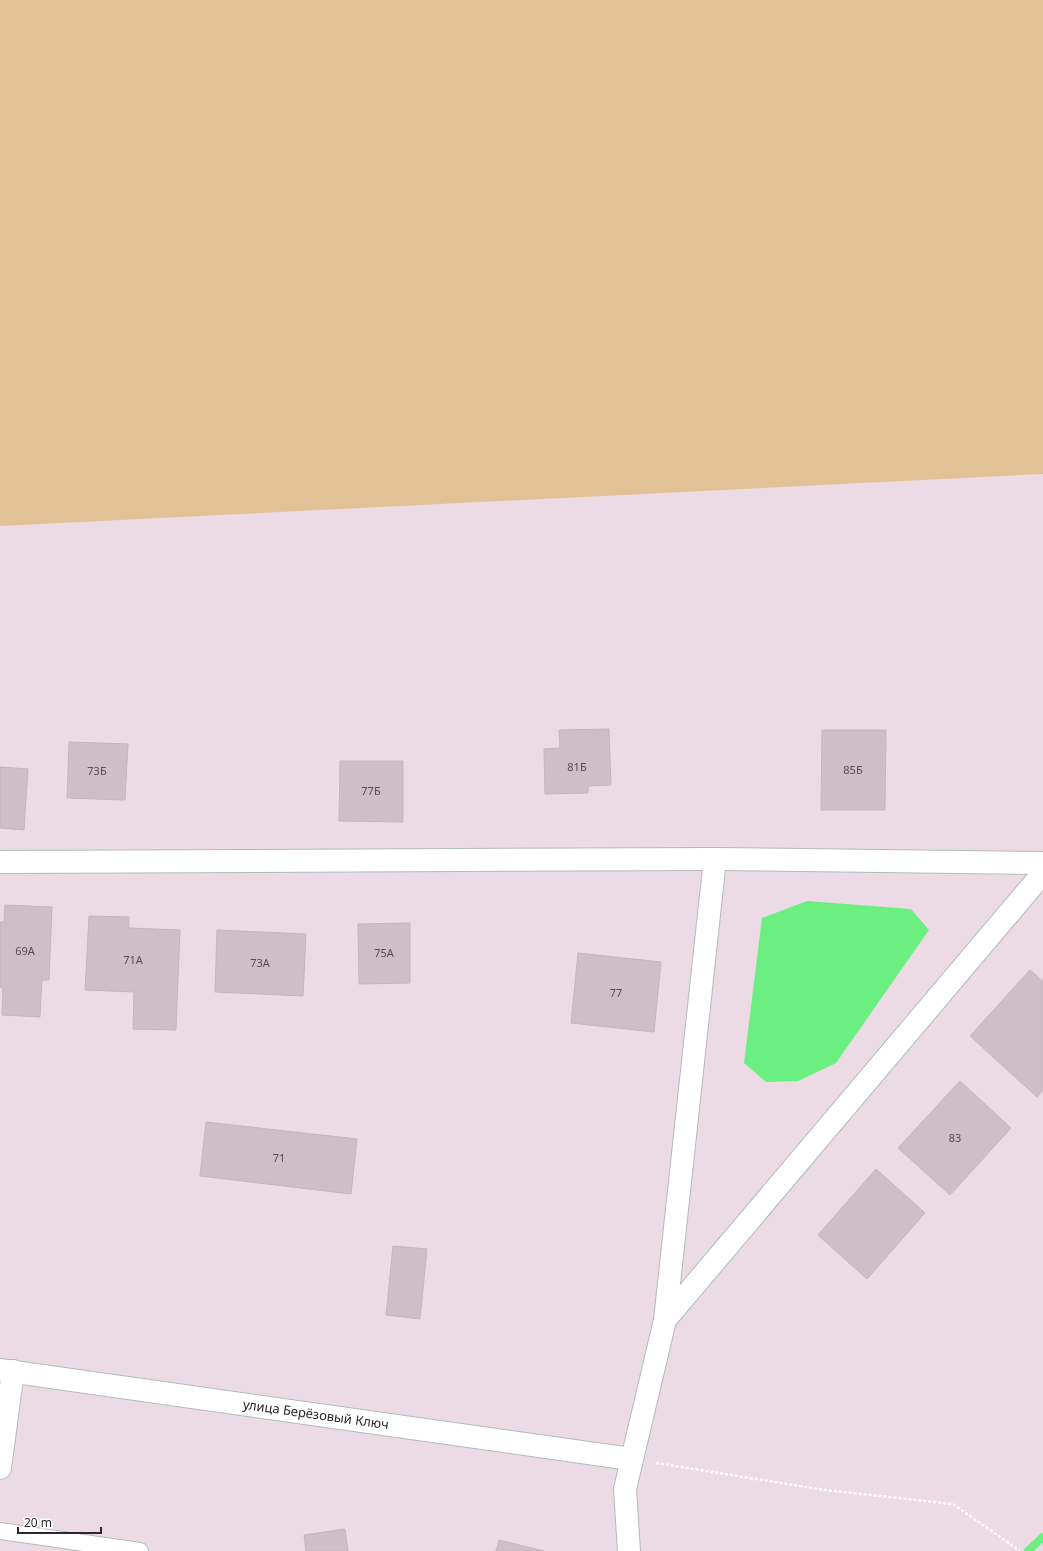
<svg xmlns="http://www.w3.org/2000/svg" width="1043" height="1551" viewBox="0 0 1043 1551" font-family="'Noto Sans',sans-serif">
<style>
.green{fill:#e3c196}
.water{fill:#6cef81}
.lines{fill:none;stroke-linecap:round;stroke-linejoin:round}
.stream{stroke:#6cef81;stroke-width:8}
.building{fill:#cebfc6;stroke:#c7b4bd}
.service-casing{stroke:#afbdb9;stroke-width:18}
.minor-casing{stroke:#afbdb9;stroke-width:24}
.path{stroke:#fff;stroke-width:2.5;stroke-dasharray:3 2;stroke-linecap:butt}
.service{stroke:#fff;stroke-width:16}
.minor{stroke:#fff;stroke-width:22}
.labels{text-anchor:middle;stroke-width:3;stroke-linejoin:round;paint-order:stroke}
.number-label{font-size:11px;fill:#524e50}
.street-label{font-size:13px;fill:#292929;stroke:#fff}
</style>
<rect width="100%" height="100%" fill="#ecdae4"/>
<polygon class="green" points="0,0 1043,0 1043,474 0,526"/>
<polygon class="water" points="807,901 911,909 929,930 836,1063 798,1081 766,1082 744,1063 762,918"/>
<g class="lines">
<polyline class="stream" points="1028,1551 1043,1537"/>
</g>
<g class="building">
<polygon points="609,729 611,785 588,786 588,793 545,794 544,749 560,748 559,730"/>
<polygon points="822,730 886,730 885,810 821,810"/>
<polygon points="69,742 128,744 125,800 67,798"/>
<polygon points="340,761 403,761 403,822 339,821"/>
<polygon points="0,767 28,769 24,830 0,828"/>
<polygon points="5,905 52,907 49,980 42,980 40,1017 2,1015 3,988 0,987 0,922 4,922"/>
<polygon points="89,916 129,917 129,928 180,930 176,1030 133,1029 134,992 85,990"/>
<polygon points="410,923 410,983 359,984 358,924"/>
<polygon points="217,930 306,934 303,996 215,992"/>
<polygon points="578,953 661,962 654,1032 571,1023"/>
<polygon points="1030,970 1043,981 1043,1090 1037,1097 970,1036"/>
<polygon points="960,1081 1011,1128 950,1195 898,1148"/>
<polygon points="206,1122 357,1139 351,1194 200,1176"/>
<polygon points="876,1169 925,1213 867,1279 818,1235"/>
<polygon points="393,1246 427,1249 420,1319 386,1315"/>
<polygon points="345,1529 348,1551 306,1551 304,1535"/>
<polygon points="499,1540 544,1551 496,1551"/>
</g>
<g class="lines">
<defs>
<polyline id="service" points="0,1531 140,1551"/>
<g id="minor">
<polyline points="0,862 715,859 1043,863"/>
<polyline points="665,1320 1043,873"/>
<polyline points="0,1370 631,1459"/>
<polyline points="0,1468 13,1371"/>
<polyline points="629,1551 625,1489 665,1320 715,859"/>
</g>
</defs>
<use href="#service" class="service-casing"/>
<use href="#minor" class="minor-casing"/>
<polyline class="path" points="656,1463 825,1490 953,1504 1020,1551"/>
<use href="#service" class="service"/>
<use href="#minor" class="minor"/>
</g>
<g class="labels">
<g class="number-label">
<text x="577" y="771">81Б</text>
<text x="853" y="774">85Б</text>
<text x="97" y="775">73Б</text>
<text x="371" y="795">77Б</text>
<text x="25" y="955">69А</text>
<text x="384" y="957">75А</text>
<text x="133" y="964">71А</text>
<text x="260" y="967">73А</text>
<text x="616" y="997">77</text>
<text x="955" y="1142">83</text>
<text x="279" y="1162">71</text>
</g>
<g class="street-label">
<text transform="translate(316 1414) rotate(8)" y="5">улица Берёзовый Ключ</text>
</g>
</g>
<path d="M18 1527v6h83v-6" fill="none" stroke="#292929" stroke-width="2"/>
<text x="24" y="1527" font-size="12" fill="#292929" stroke="#ffffff" stroke-width="3" paint-order="stroke">20 m</text>
</svg>
